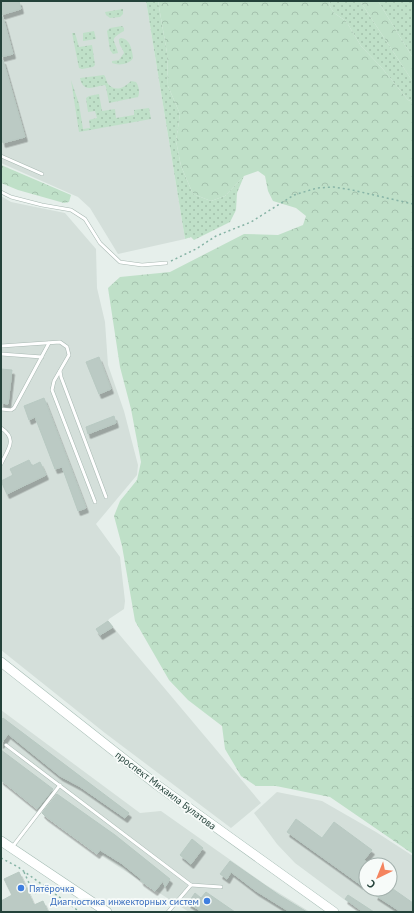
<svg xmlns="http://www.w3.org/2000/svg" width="414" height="913" viewBox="0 0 414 913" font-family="'PT Sans',sans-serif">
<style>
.built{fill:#d4dfda;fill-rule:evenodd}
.green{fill:url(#green-dots)}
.forest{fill:url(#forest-crowns)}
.building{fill:#bbcac4;stroke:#b8c9c2;filter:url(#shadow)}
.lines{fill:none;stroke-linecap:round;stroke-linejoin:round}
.lane-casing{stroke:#a8b8b2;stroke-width:4}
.secondary-casing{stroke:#a4bbb3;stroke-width:10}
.path{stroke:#86b3a5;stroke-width:1.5;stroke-dasharray:2 3;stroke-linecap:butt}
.lane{stroke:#fff;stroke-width:3}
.secondary{stroke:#fff;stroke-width:9}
.shop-dot{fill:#3f7fe0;stroke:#f7fbf9;stroke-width:1.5}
.labels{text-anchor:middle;stroke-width:3.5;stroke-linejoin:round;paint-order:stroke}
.street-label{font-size:10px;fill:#24423a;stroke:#f7fbf9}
.shop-label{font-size:10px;fill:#366cbe;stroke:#f7fbf9;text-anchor:start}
</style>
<defs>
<pattern id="green-dots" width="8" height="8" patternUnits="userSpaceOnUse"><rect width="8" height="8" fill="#bfe0c8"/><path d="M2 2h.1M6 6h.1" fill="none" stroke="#a4c1ad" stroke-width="1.8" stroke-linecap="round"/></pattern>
<pattern id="forest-crowns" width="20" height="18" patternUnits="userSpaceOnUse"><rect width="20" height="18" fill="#bfe0c8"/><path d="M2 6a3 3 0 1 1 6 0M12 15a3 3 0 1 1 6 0" fill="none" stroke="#a4c1ad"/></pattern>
<filter id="shadow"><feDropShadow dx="2.5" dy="4.5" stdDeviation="0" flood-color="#0004"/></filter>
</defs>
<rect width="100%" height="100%" fill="#e6efeb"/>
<g class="built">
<polygon points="1,1 146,1 185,239 118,254 90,208 78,197 1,163"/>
<polygon points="1,196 11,202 65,213 96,249 97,288 105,322 108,365 124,411 138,465 137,475 96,524 120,557 125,601 124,609 109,619 108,621 261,803 231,828 105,733 1,650"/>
<polygon points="1,710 140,813 161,811 266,885 310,912 189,912 97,853 1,780"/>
<path d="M277 792 322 801 376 832 413 856V912H361L295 863 277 844 254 813ZM366 865H390V889H366Z"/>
</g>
<g class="green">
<polygon points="146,1 158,1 167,53 168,86 180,114 176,141 181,166 193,194 211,201 225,196 244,176 237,193 236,210 230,222 194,240 191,237 185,239"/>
<polygon points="330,1 360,1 413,82 413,102 408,100 382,68 361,46 346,21 334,13 329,5"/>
<polygon points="378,1 413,1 413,58"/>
<polygon points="123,9 123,14 120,17 110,18 106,15 105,12"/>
<path d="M122 26 124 28V31C108 40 115 39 118 53L113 54 110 50 107 31 110 28Z"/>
<polygon points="94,31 96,39 83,41 83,33"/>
<polygon points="72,33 75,33 79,47 92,45 95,65 93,67 82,69 79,68"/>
<path d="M121 38C130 39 132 49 133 58 130 64 119 66 112 63V61L119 60 124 53C123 48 118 45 119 39Z"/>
<path d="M104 75C106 77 106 81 108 84 116 93 125 87 131 81L136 82C139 86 140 93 138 97L109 103 106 87 105 85C93 87 83 93 80 78Z"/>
<polygon points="71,80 79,104 83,129 90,128 89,120 97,118 95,111 88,112 86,98 89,96 99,94 102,111 115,109 116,118 134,115 134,110 149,108 151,119 79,132"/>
</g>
<g class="forest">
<polygon points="158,1 330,1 329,5 334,13 346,21 361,46 382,68 408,100 413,102 413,854 330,797 276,786 256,786 241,776 225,749 222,726 188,700 169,680 135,621 122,546 114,516 120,501 137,480 141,462 131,409 120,367 108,288 120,277 170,272 244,234 278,235 303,225 306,216 296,208 273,201 268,191 265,176 258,171 244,176 225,196 211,201 193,194 181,166 176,141 180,114 168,86 167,53"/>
<polygon points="360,1 378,1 413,58 413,82"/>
<polygon points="1,165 71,195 69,202 64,203 18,190 1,183"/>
</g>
<g class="building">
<polygon points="1,1 19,1 21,9 1,15"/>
<polygon points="1,17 3,17 13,54 1,57"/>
<polygon points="1,60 3,60 25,137 3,143 1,135"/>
<polygon points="99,357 111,389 99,394 86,362"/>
<polygon points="1,369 12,370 8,404 1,403"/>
<polygon points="44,398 86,508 78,511 62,467 55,469 35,417 29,420 24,406"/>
<polygon points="114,416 116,423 88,434 86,427"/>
<polygon points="29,460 32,466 40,462 46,475 7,494 1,481 13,475 10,469"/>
<polygon points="108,621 113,627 100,635 96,629"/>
<polygon points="3,718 129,813 125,818 79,786 60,776 8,734 1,744 1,721"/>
<polygon points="1,750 53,789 37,809 1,780"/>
<polygon points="57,794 115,835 170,879 165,887 163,881 155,891 141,881 141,879 121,863 100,850 97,854 45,816 42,813"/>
<polygon points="296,819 322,838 334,822 372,850 364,860 369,864 366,865 366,886 363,883 361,885 287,832"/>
<polygon points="192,839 203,848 191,864 180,855"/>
<polygon points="230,861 279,895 307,912 290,912 256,891 231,872 227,879 220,874"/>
<polygon points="19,872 34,905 43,901 48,912 1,912 1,901 12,895 4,879"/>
<polygon points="371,889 393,889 413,903 413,912 401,912 375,895 377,893"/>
<polygon points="206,892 235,912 202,912 188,903 195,893 201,898"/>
<polygon points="348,895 374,912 363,912 345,899"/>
</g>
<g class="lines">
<defs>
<g id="lane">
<polyline points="1,156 42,174"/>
<polyline points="1,192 11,197 42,205 71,210 85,219 100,243 120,262 142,265 166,263"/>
<polyline points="1,346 60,342 67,347 69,355 54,381 52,390 95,502"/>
<polyline points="1,354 42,357"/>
<polyline points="60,371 61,377 106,497"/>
<polyline points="1,409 11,410 14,408 49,343"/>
<path d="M1 428C18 439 8 449 1 464"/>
<polyline points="6,745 191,885 221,887"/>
<polyline points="13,846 60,785"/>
<polyline points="168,912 191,885"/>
</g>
<g id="secondary">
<polyline points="1,662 157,785 334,912"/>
<polyline points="1,841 107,912"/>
</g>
</defs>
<use href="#lane" class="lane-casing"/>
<use href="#secondary" class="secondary-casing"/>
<g class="path">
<polyline points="171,261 196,249 216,236 251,222 294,195 317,188 334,187 352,190 413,204"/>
<polyline points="1,858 18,867 80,912"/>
<polyline points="24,872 34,894 47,888"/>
</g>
<use href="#lane" class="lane"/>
<use href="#secondary" class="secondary"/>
</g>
<g class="shop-dot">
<circle cx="21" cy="888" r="4"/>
<circle cx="207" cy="901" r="4"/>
</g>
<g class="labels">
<g class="street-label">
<text transform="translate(166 790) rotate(37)" y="4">проспект Михаила Булатова</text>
</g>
<g class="shop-label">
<text x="29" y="892">Пятёрочка</text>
<text x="199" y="905" text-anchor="end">Диагностика инжекторных систем</text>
</g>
</g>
<rect width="414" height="913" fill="none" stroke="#24423a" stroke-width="4"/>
<g transform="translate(378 877) rotate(223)"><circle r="19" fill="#f7fbf9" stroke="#a3b1ad"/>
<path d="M0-3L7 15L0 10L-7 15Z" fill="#f4845f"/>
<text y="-6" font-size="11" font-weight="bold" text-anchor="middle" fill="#24423a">С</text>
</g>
</svg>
